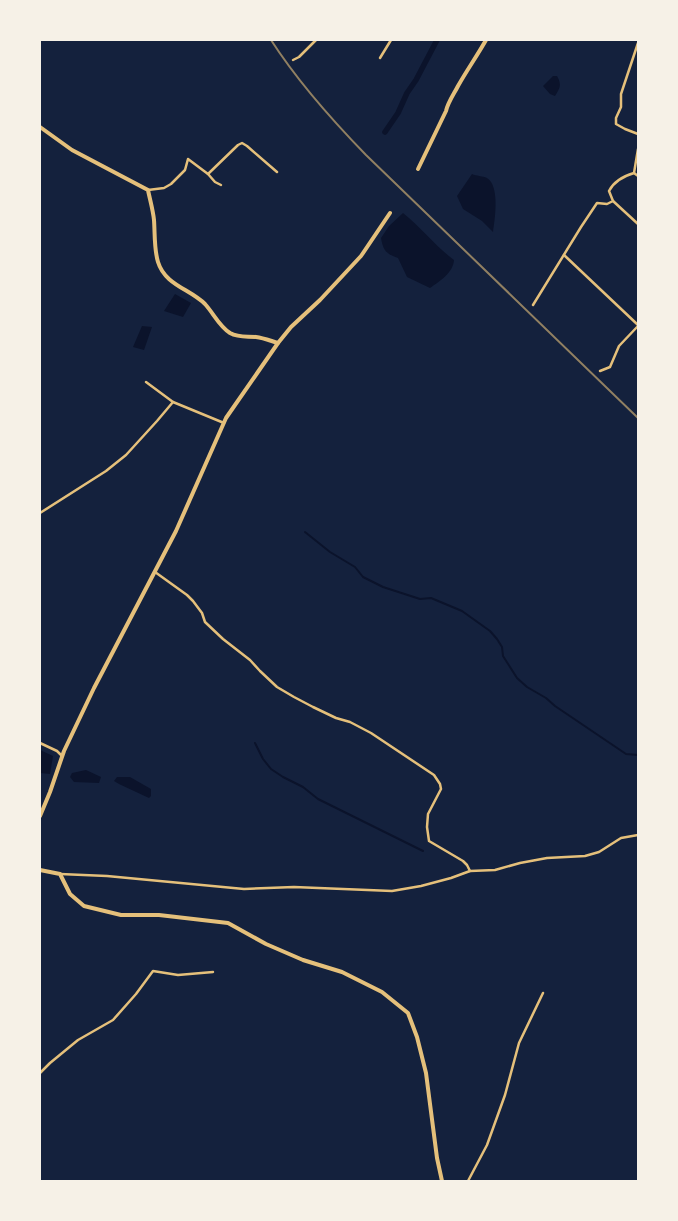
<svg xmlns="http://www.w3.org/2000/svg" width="678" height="1221" viewBox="0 0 678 1221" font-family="'Crimson Pro',serif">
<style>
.water{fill:#0b132b}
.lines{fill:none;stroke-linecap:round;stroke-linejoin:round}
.stream{stroke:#0b132b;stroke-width:2}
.canal{stroke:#0b132b;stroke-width:5.5}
.minor{stroke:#e5c07b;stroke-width:2.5}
.tertiary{stroke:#e5c07b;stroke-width:4}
.rail{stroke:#918062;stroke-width:2}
</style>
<rect width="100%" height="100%" fill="#14213d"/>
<g class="water">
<path d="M553 76H557C562 85 560 88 555 96L550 94 543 86Z"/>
<path d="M472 174C476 176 483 176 487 178 500 186 495 219 493 232L482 221 463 209 457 196Z"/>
<path d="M403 213C421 227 435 246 454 260 453 273 440 281 430 288L407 277 398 258C386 254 383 250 381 238L389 226Z"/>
<polygon points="175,294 191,303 183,317 164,311"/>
<polygon points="142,326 152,327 144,350 133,347"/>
<polygon points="40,750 53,756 50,774 40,773"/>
<polygon points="86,770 101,777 99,783 74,782 70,777 72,773"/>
<polygon points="117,777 130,777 151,789 151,796 149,798 119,784 114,781"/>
</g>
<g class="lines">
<g class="stream">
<polyline points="305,532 330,552 355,567 363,577 383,587 420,599 431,598 462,611 490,631 497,639 502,647 503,656 517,678 527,687 546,698 555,706 626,754 638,755"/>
<polyline points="255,743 263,759 271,769 283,777 303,787 318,799 423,851"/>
</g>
<polyline class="canal" points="385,132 398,113 407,93 416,80 437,40"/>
<g class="minor">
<polyline points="638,43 621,94 621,107 616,118 616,124 625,129 638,134"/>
<polyline points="380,58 391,40"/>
<polyline points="293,60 299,57 316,40"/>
<polyline points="634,173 638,176"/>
<polyline points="208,174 238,145 242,143 247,146 277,172"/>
<polyline points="148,190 164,188 171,184 185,170 188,159 208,174 215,182 221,185"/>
<polyline points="613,201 638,224"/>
<polyline points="564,255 638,325"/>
<path d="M533 305 581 227 597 203 607 204 613 201 609 191C614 181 624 176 634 173L638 149"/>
<polyline points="600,371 610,367 619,346 638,326"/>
<polyline points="146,382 173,402 224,423"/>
<polyline points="40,513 106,471 126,455 157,421 173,402"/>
<polyline points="155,572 187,595 193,601 202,613 205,622 223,639 250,660 260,671 277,687 294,697 313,707 336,718 350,722 371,733 434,775 440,784 441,789 428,814 427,827 429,841 463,861 467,865 470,871"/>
<polyline points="40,743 57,751 62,756"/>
<polyline points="60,874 107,876 244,889 294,887 392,891 421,886 451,878 470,871 495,870 520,863 547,858 585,856 599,852 621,838 638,835"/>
<polyline points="40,1073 50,1063 78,1040 113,1020 136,994 153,971 178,975 213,972"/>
<polyline points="468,1181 487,1145 505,1095 519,1043 543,993"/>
</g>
<g class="tertiary">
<path d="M40 127 72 150 148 190C150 200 153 210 154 220 155 234 154 249 158 262 165 285 190 289 205 304 214 314 219 326 230 333 239 338 247 336 256 337 264 338 271 341 278 343"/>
<path d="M418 169 446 111C448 102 454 94 458 86 467 70 477 56 486 40"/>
<polyline points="40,816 50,792 64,751 94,688 176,531 226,418 278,343 291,327 320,300 361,256 390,213"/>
<polyline points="40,870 60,874 70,894 84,906 121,915 159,915 228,923 266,944 303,960 342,972 382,992 408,1013 417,1037 426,1073 437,1158 442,1181"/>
</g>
<path class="rail" d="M271 40C298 82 331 119 366 155L638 418"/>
</g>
<rect width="678" height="1221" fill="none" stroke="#f6f1e7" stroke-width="82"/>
</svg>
